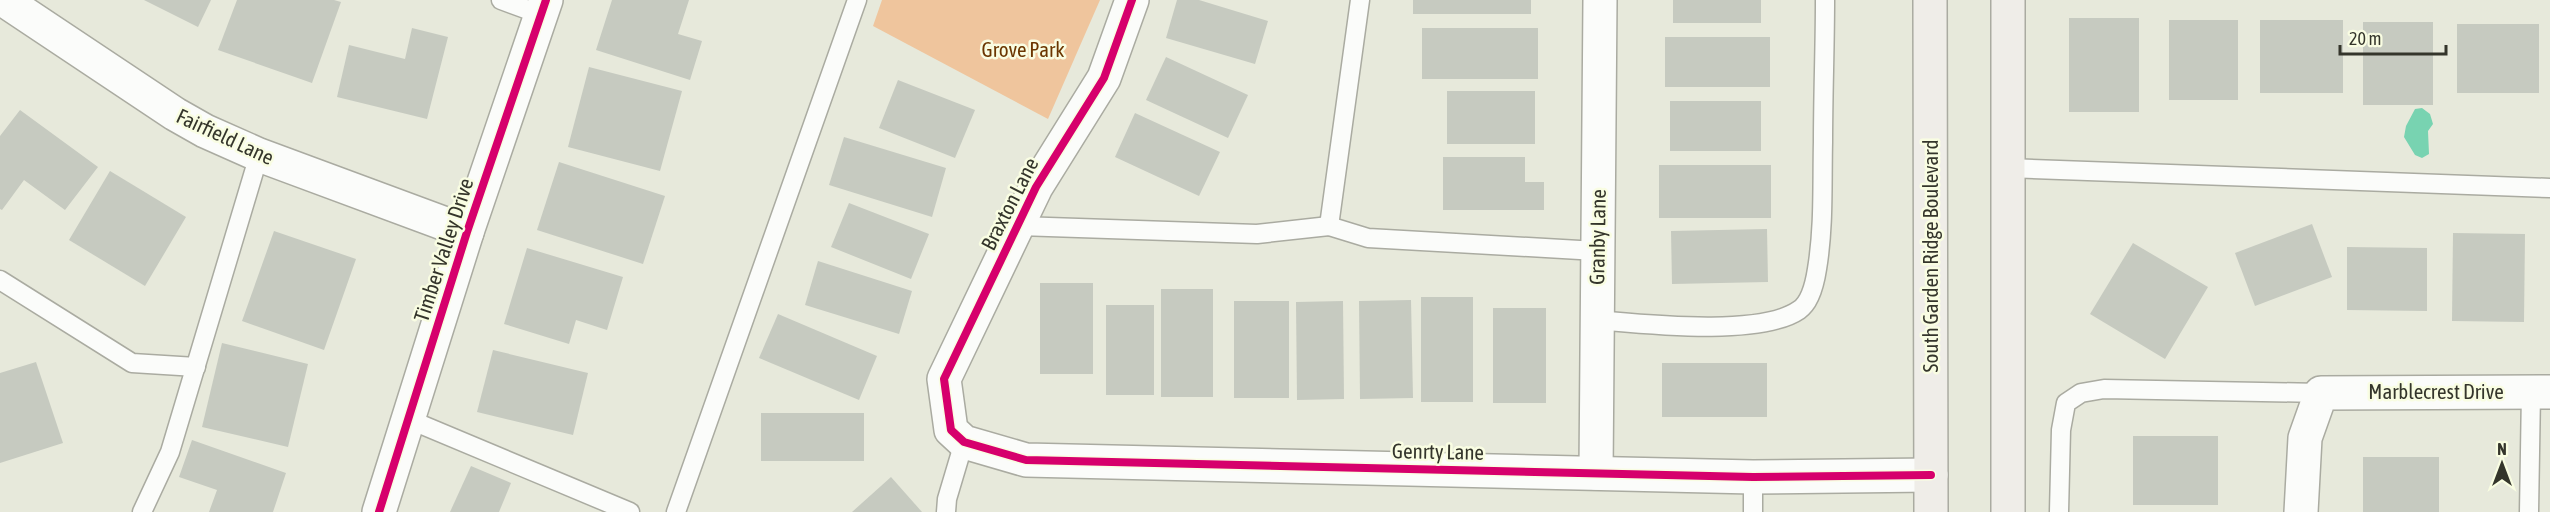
<svg xmlns="http://www.w3.org/2000/svg" width="2550" height="512" viewBox="0 0 2550 512" font-family="'Asap Condensed',sans-serif">
<style>
.green{fill:#efc59d}
.water{fill:#78d3b1}
.building{fill:#c6cac0}
.lines{fill:none;stroke-linecap:round;stroke-linejoin:round}
.lane-casing{stroke:#aaaba1;stroke-width:21}
.street-casing{stroke:#aaaba1;stroke-width:36}
.secondary-casing{stroke:#aaaba1;stroke-width:36}
.lane{stroke:#fbfcfa;stroke-width:18}
.street{stroke:#fbfcfa;stroke-width:33}
.secondary{stroke:#efede8;stroke-width:33}
.cycleway-casing{stroke:#f9fde2;stroke-width:11}
.cycleway{stroke:#d6006c;stroke-width:8}
.labels{text-anchor:middle;stroke-width:5;stroke-linejoin:round;paint-order:stroke}
.park-label{font-size:21px;fill:#6b3601;stroke:#f9fde2}
.street-label{font-size:21px;fill:#34352b;stroke:#f9fde2}
</style>
<rect width="100%" height="100%" fill="#e7e9db"/>
<polygon class="green" points="882,0 1100,0 1048,119 873,26"/>
<polygon class="water" points="2422,108 2430,114 2433,124 2428,131 2429,154 2422,158 2415,155 2404,137 2406,126 2415,109"/>
<g class="building">
<polygon points="144,0 211,0 198,27"/>
<polygon points="237,0 334,0 341,2 312,83 218,50"/>
<polygon points="612,0 689,0 678,34 702,41 690,80 596,50"/>
<polygon points="1177,0 1199,0 1268,21 1255,64 1166,38"/>
<rect x="1413" y="0" width="118" height="14"/>
<rect x="1673" y="0" width="88" height="23"/>
<rect x="2069" y="18" width="70" height="94"/>
<rect x="2169" y="20" width="69" height="80"/>
<rect x="2260" y="20" width="83" height="73"/>
<rect x="2363" y="22" width="70" height="83"/>
<rect x="2457" y="24" width="82" height="69"/>
<polygon points="412,28 448,37 427,119 337,97 349,45 405,59"/>
<rect x="1422" y="28" width="116" height="51"/>
<rect x="1665" y="37" width="105" height="50"/>
<polygon points="1166,57 1248,95 1228,138 1146,100"/>
<polygon points="589,67 682,91 660,171 568,147"/>
<polygon points="898,80 975,110 955,158 879,128"/>
<rect x="1447" y="91" width="88" height="53"/>
<rect x="1670" y="101" width="91" height="50"/>
<polygon points="20,110 98,167 65,210 24,180 2,210 0,209 0,136"/>
<polygon points="1135,113 1220,152 1199,196 1115,157"/>
<polygon points="844,137 946,168 932,217 829,185"/>
<polygon points="1443,157 1525,157 1525,182 1544,182 1544,210 1443,210"/>
<polygon points="559,162 665,196 643,264 537,230"/>
<rect x="1659" y="165" width="112" height="53"/>
<polygon points="110,171 186,217 145,286 69,240"/>
<polygon points="849,203 929,234 911,279 831,247"/>
<polygon points="2312,224 2332,277 2255,306 2235,253"/>
<polygon points="1767,229 1768,282 1672,284 1671,231"/>
<polygon points="274,231 356,259 324,350 242,321"/>
<polygon points="2453,233 2525,234 2524,322 2452,321"/>
<polygon points="2133,243 2208,287 2165,359 2090,314"/>
<polygon points="2347,247 2427,248 2427,311 2347,310"/>
<polygon points="527,248 623,277 607,330 576,320 569,344 504,324"/>
<polygon points="818,261 912,291 899,334 805,305"/>
<rect x="1040" y="283" width="53" height="91"/>
<rect x="1161" y="289" width="52" height="108"/>
<rect x="1421" y="297" width="52" height="105"/>
<polygon points="1411,300 1413,398 1360,399 1359,301"/>
<rect x="1234" y="301" width="55" height="97"/>
<polygon points="1343,301 1344,399 1297,400 1296,302"/>
<rect x="1106" y="305" width="48" height="90"/>
<rect x="1493" y="308" width="53" height="95"/>
<polygon points="778,314 877,356 859,400 759,358"/>
<polygon points="222,343 308,364 288,447 202,427"/>
<polygon points="493,350 588,373 573,435 477,412"/>
<polygon points="36,362 63,443 0,463 0,373"/>
<rect x="1662" y="363" width="105" height="54"/>
<rect x="761" y="413" width="103" height="48"/>
<rect x="2133" y="436" width="85" height="69"/>
<polygon points="192,440 286,473 273,512 209,512 217,490 179,477"/>
<rect x="2363" y="457" width="76" height="55"/>
<polygon points="471,466 511,483 499,512 450,512"/>
<polygon points="891,477 922,512 852,512"/>
</g>
<g class="lines">
<defs>
<g id="lane">
<polyline points="501,0 542,15"/>
<polyline points="1360,0 1329,226 1368,238 1597,251"/>
<polyline points="2008,168 2550,188"/>
<polyline points="1019,226 1257,234 1329,226"/>
<polyline points="0,280 132,363 196,367"/>
<path d="M1597 320C1645 324 1760 337 1799 310 1811 302 1815 282 1817 269 1824 227 1822 184 1823 142 1823 94 1825 47 1825 0"/>
<polyline points="408,419 630,512"/>
<polyline points="1753,477 1753,512"/>
<polyline points="142,512 170,452 259,155"/>
<polyline points="676,512 857,0"/>
<polyline points="946,512 947,499 964,442"/>
<polyline points="2059,512 2061,430 2066,403 2081,393 2104,389 2321,393"/>
<polyline points="2529,512 2531,392"/>
</g>
<g id="street">
<polyline points="4,0 175,114 205,131 259,155 467,232"/>
<polyline points="1132,0 1104,78 1036,187 944,379 951,430 964,442 1026,460 1753,477 1931,475"/>
<polyline points="1596,473 1600,0"/>
<polyline points="379,512 467,232 546,0"/>
<polyline points="2301,512 2305,438 2321,393 2550,392"/>
</g>
<g id="secondary">
<polyline points="1930,0 1931,512"/>
<polyline points="2008,0 2008,512"/>
</g>
</defs>
<use href="#lane" class="lane-casing"/>
<use href="#street" class="street-casing"/>
<use href="#secondary" class="secondary-casing"/>
<use href="#lane" class="lane"/>
<use href="#street" class="street"/>
<use href="#secondary" class="secondary"/>
<defs>
<g id="cycleway">
<polyline points="1132,0 1104,78 1036,187 944,379 951,430 964,442 1026,460 1753,477 1931,475"/>
<polyline points="379,512 467,232 546,0"/>
</g>
</defs>
<use href="#cycleway" class="cycleway-casing"/>
<use href="#cycleway" class="cycleway"/>
</g>
<g class="labels">
<g class="park-label">
<text x="1023" y="57">Grove Park</text>
</g>
<g class="street-label">
<text transform="translate(225 137) rotate(25)" y="7">Fairfield Lane</text>
<text transform="translate(1010 204) rotate(-63)" y="7">Braxton Lane</text>
<text transform="translate(1598 237) rotate(-89)" y="7">Granby Lane</text>
<text transform="translate(444 250) rotate(-72)" y="7">Timber Valley Drive</text>
<text transform="translate(1931 256) rotate(-90)" y="7">South Garden Ridge Boulevard</text>
<text x="2436" y="399">Marblecrest Drive</text>
<text transform="translate(1438 452) rotate(1)" y="7">Genrty Lane</text>
</g>
</g>
<g transform="translate(2502 464)" stroke="#f9fde2" stroke-width="4.5" paint-order="stroke">
<path d="M0-4.5L10 22L0 15L-10 22Z" fill="#34352b"/>
<text y="-9" font-size="16" font-weight="bold" text-anchor="middle" fill="#34352b">N</text>
</g>
<path d="M2340 45v9h106v-9" fill="none" stroke="#34352b" stroke-width="3"/>
<text x="2349" y="45" font-size="18" fill="#34352b" stroke="#f9fde2" stroke-width="4.5" paint-order="stroke">20 m</text>
</svg>
